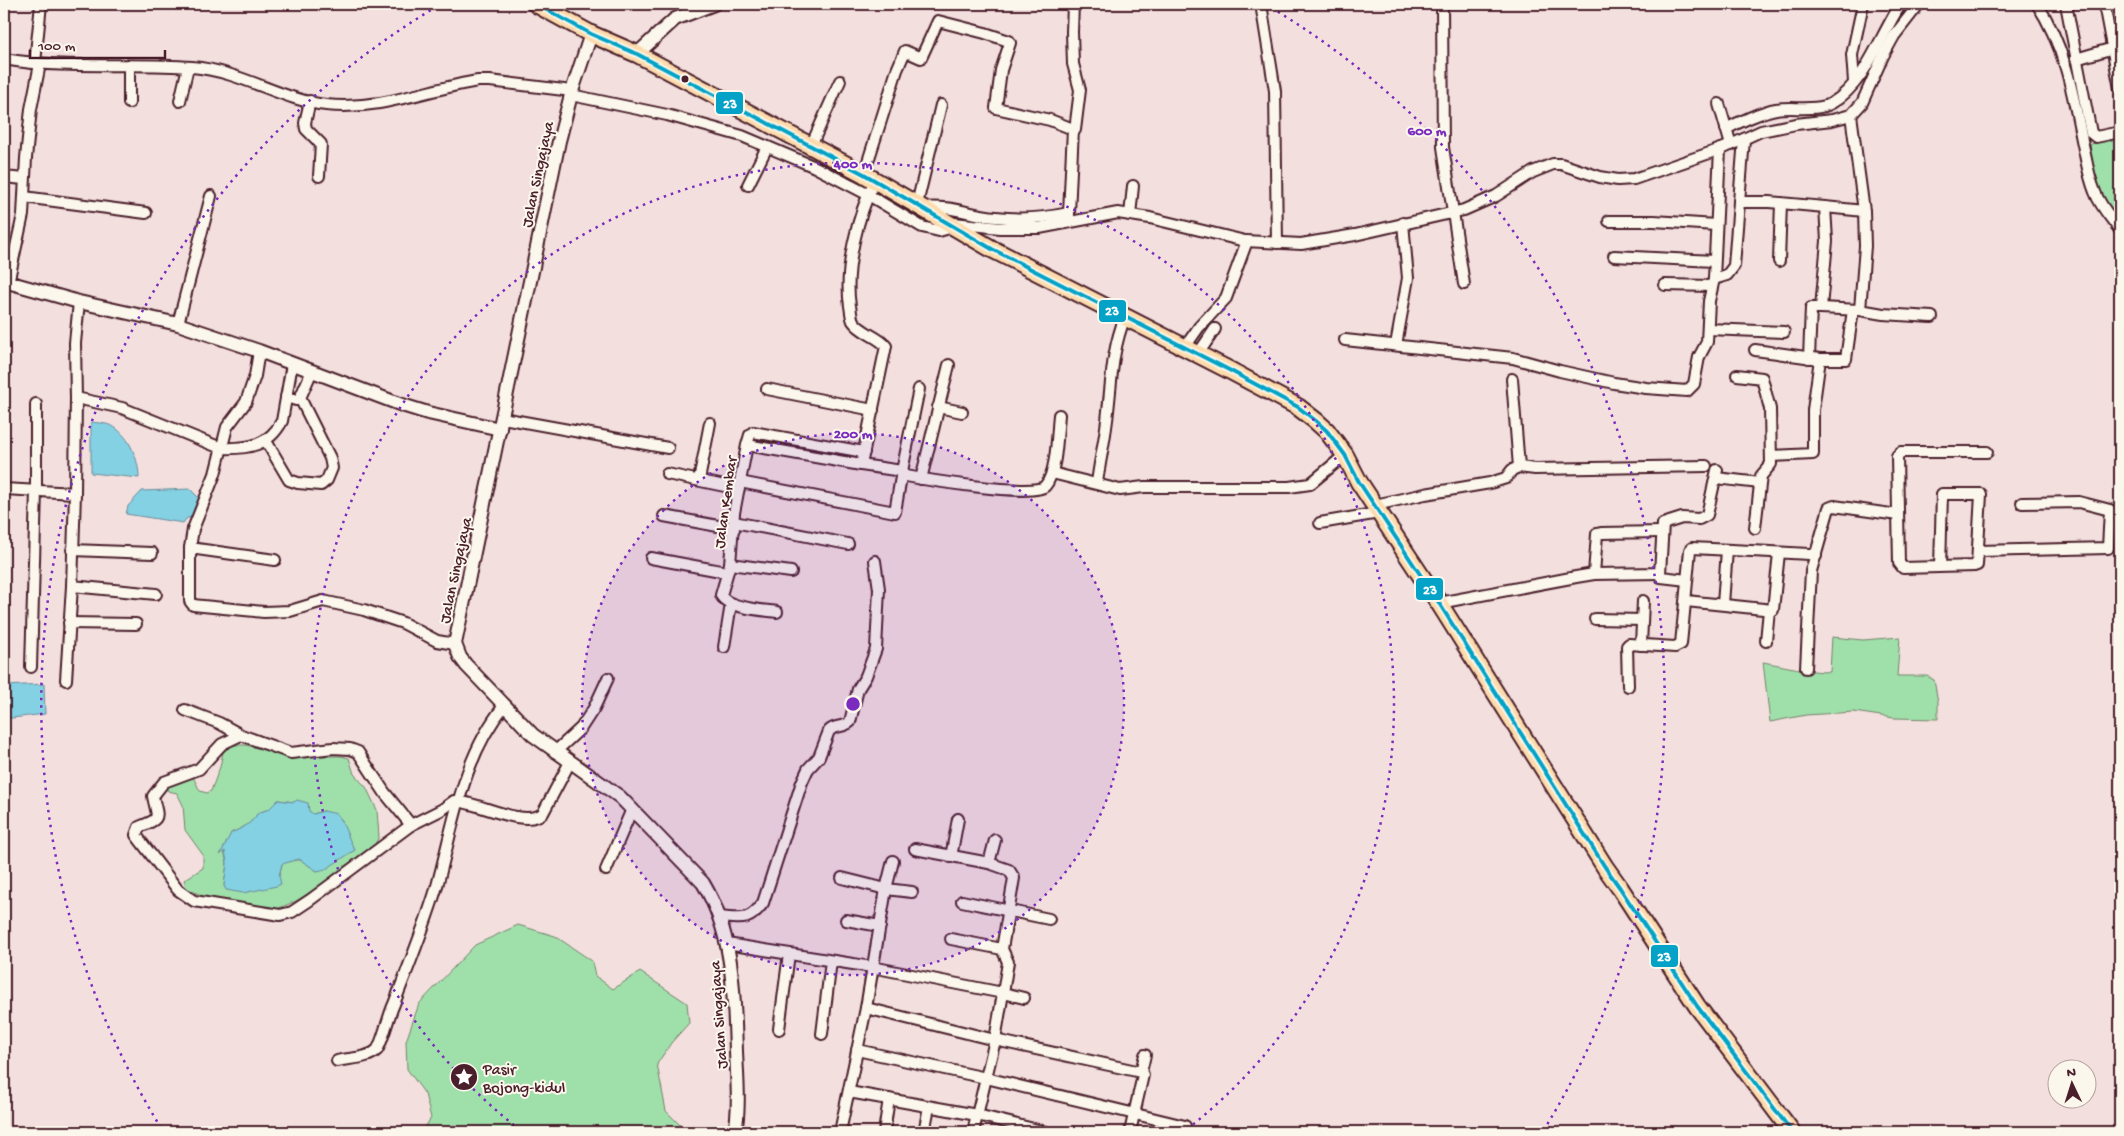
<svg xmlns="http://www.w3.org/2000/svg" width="2124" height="1136" viewBox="0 0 2124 1136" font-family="'Gochi Hand',sans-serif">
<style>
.green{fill:#9fe0aa;stroke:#74806a;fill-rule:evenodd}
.water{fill:#83d1e2;stroke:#6c8a99}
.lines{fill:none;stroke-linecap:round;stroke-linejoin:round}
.minor-casing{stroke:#4a1f2b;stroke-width:14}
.tertiary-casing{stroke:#4a1f2b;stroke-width:16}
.trunk-casing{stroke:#4a1f2b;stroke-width:20}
.minor{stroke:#fbf7ec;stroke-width:10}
.tertiary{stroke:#fbf7ec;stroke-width:12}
.trunk{stroke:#fedbac;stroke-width:16}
.bus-1-casing{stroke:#fbf7ec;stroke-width:8}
.bus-1{stroke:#04a2c6;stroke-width:4}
.ring{fill:none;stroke:#7b2cbf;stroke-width:2.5;stroke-dasharray:2.5 5}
.bus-dot{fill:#4a1f2b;stroke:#fbf7ec;stroke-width:2}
.labels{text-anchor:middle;stroke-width:4;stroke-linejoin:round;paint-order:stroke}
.street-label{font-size:16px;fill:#4a1f2b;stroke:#fbf7ec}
.poi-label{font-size:16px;fill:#4a1f2b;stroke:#fbf7ec;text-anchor:start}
.centre{fill:#7b2cbf;stroke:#fbf7ec;stroke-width:2.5}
.ring-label{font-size:15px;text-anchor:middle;font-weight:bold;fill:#7b2cbf;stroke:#fbf7ec;stroke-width:4;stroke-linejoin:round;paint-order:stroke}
.line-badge{stroke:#fbf7ec;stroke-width:2}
.badge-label{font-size:14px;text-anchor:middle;font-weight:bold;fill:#fff}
</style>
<rect width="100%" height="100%" fill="#f3e0de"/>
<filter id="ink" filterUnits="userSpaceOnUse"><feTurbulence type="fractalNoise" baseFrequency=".02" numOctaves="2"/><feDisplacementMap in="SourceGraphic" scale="10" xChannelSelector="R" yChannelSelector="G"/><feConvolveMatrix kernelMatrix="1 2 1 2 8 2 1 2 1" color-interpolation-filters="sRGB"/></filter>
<g filter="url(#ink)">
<g class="green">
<path d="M2120 136V219C2098 202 2092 171 2090 145L2096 141Z"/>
<path d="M1832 637 1863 640 1900 637 1897 676H1927L1934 680 1938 702V719L1894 718 1854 712 1806 715 1770 722 1763 662C1785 666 1808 672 1830 672Z"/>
<path d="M233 745H246L287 756H341L349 758 354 774 366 787 377 810 379 837 375 844 364 855 343 872 296 901 272 911 205 897 186 888 184 880 203 868V855L185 830 183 805 177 793 168 791 166 788 167 783 188 776 193 777 200 791 207 793 211 791 220 767 223 752ZM278 800 294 802 313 814 324 811 342 820 345 833 355 850 317 871C301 860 300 856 282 864L279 876 224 886 227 863 224 851 231 833C243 828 251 824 258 813L269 809Z"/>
<polygon points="518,925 555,936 592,961 595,976 613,989 640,972 687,1003 689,1023 671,1043 657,1064 666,1111 687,1132 422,1132 431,1118 425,1094 407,1069 406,1041 419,1004 475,945"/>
</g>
<g class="water">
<path d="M91 422C99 423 107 423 114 427 130 437 139 460 139 478L91 473Z"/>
<polygon points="190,489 201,500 194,518 187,518 183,523 126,514 128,506 142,491"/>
<polygon points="44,684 45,714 4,719 4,686"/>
<path d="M278 800 294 802 297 800 308 803 309 811 313 814 324 811 337 814C344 822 348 839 355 850L326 869 317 871 299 859 282 864 279 876 281 884 277 886 243 893 226 890 224 886 227 863 225 851 220 855 231 833C243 828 251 824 258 813L269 809Z"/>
</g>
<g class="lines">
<defs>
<g id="minor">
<polyline points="1073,4 1072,32 1073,64 1080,90 1075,130"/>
<polyline points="1261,4 1275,91 1277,243"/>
<polyline points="1442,4 1443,147 1464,284"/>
<path d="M2037 4C2064 44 2073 93 2082 140 2086 158 2088 175 2095 192 2100 206 2111 218 2120 230"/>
<polyline points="2066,4 2091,133 2096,137 2120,132"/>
<polyline points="2104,4 2120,89"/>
<polyline points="556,15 561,4"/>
<path d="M4 59C66 70 130 62 192 67 241 71 281 100 326 105 379 111 427 89 478 81H490L572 91"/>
<polyline points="2076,59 2120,46"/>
<polyline points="35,63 41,4"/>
<polyline points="1854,82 1852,55 1863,4"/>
<polyline points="571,95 667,115 742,136 815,167 867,194 922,227 939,231 953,227"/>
<polyline points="180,101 188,67"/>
<polyline points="310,101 305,123 306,129 321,144 319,176"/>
<polyline points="129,103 129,66"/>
<polyline points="1719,104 1731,145"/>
<polyline points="1851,115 1864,211 1865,246 1860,310 1883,314 1932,317"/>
<path d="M1726 129C1737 123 1763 111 1776 109 1793 106 1816 112 1832 103 1866 83 1880 35 1901 4"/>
<polyline points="811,146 840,81"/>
<polyline points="864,174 897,70 905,51 921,58 938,21 985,33 1009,41 1010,43 1001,70 996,108 1050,120 1073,129 1069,213"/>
<polyline points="4,177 24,179"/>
<polyline points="748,185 767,147"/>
<polyline points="24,197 146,213"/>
<polyline points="1739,202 1744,139"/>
<polyline points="917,204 941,105"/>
<polyline points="1825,207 1864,211"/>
<path d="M924 208C950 205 971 215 996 217 1021 220 1045 218 1069 213V219"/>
<polyline points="1130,215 1133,186"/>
<polyline points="1609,221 1654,221 1716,225"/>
<polyline points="954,223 1000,228 1039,228 1118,213 1150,218 1245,241 1301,244 1355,235 1464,210 1496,196 1533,172 1553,164 1561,164 1600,177 1618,180 1634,179 1724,148 1761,131 1796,124 1832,120 1851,115 1862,103 1883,56 1894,36 1919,4"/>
<polyline points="1614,256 1714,261"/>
<polyline points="1779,261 1781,203"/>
<polyline points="1714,279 1720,149"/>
<polyline points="8,283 23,215 26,158 31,109 40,64"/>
<polyline points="1665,285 1712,286"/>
<polyline points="1821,308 1859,310"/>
<polyline points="178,324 211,196"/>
<polyline points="1708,329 1784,332"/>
<polyline points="1345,340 1513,358 1560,371 1614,383 1646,388 1687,391 1694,384 1699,357 1707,342 1709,301 1714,279 1727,275 1734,266 1739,202 1769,202 1825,207 1827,241 1821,308 1811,308 1809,358"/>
<polyline points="1396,345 1408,278 1403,223"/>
<polyline points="1185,347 1199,327 1226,298 1247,241"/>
<polyline points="1755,350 1820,359 1846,359 1853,310"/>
<polyline points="259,351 255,376 246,402 227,427 215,474 193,529 190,548 190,601 193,605 203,606 264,612 290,611 323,601 364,610 403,623 437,641 455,644"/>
<polyline points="1198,354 1215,329"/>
<polyline points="1737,375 1762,378 1770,409 1771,464 1761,476 1755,528"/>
<polyline points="1512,379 1519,467"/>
<polyline points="767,389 873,410"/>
<polyline points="286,397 296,400 300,398 312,371"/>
<path d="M76 398 122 408 221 448C248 449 269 446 282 421L292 364"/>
<polyline points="938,407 962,412"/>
<polyline points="502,418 668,448"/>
<polyline points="266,441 289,480 298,483 321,485 327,480 332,468 330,458 300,398"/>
<polyline points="747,445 750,435 753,432 864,452"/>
<polyline points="1771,456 1813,454 1813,410 1820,359"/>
<polyline points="861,465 902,471 919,389"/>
<polyline points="1052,473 1120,490 1144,487 1289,487 1310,484 1345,455"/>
<polyline points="667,474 739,489"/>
<path d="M901 475C921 479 1035 498 1045 486 1057 473 1057 434 1059 415"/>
<polyline points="1716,478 1760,483"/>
<polyline points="921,479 949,365"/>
<polyline points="699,480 710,423"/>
<polyline points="740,482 895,512 902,471"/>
<path d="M1097 483C1100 459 1106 435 1108 411 1112 376 1112 350 1125 317"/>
<polyline points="4,489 75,493"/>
<polyline points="1375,505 1425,494 1490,483 1506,478 1512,470 1519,467 1535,469 1706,466"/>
<polyline points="664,516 734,529"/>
<polyline points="734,522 848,544"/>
<polyline points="1320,523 1379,513"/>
<polyline points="190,548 275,560"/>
<polyline points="72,550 152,553"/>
<polyline points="1978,551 2108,548 2110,510 2079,502 2022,503"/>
<polyline points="651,558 726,572"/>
<polyline points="730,564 791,572"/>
<polyline points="1940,567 1942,494 1981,494 1977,565 1974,566 1903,568 1899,563 1897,456 1901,452 1987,452"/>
<polyline points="1660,573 1661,577 1687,580"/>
<polyline points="1594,574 1597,534 1601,533 1662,532"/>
<polyline points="72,586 156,594"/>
<polyline points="1686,601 1773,610 1779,553"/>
<polyline points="1439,603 1576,577 1594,574 1660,573 1663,524 1682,518 1699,519 1707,515 1717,470"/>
<polyline points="1723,604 1727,550"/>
<path d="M777 612C763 610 726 608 721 595L730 564 734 513 747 445 861 465 886 346C878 336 861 333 853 321 851 317 851 311 850 306 844 269 858 214 875 180"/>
<polyline points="1595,619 1642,620"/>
<polyline points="69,623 136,624"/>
<polyline points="1766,641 1769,610"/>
<polyline points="1641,645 1643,601"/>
<polyline points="724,647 731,604"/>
<polyline points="31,667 36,491 36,404"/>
<polyline points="1806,668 1811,571 1829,508 1834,506 1898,515"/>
<polyline points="66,680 72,586 75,493 76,398 75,343 79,302"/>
<polyline points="1628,686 1627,646 1629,644 1675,647 1681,644 1690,550 1692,548 1809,554 1816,556"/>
<polyline points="185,710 219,723 241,735 291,753 333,748 350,749 358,752 385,793 411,825"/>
<path d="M241 735 222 744 199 769 164 782 153 796C157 818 163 818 139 827L136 835 178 890 194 901 280 915 292 912 310 900 411 825 443 809 454 801C477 801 524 829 543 813L570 762"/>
<polyline points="555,752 581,728 594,708 608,678"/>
<polyline points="915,849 989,863 1009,870 1014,878 1002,949 1008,962 1003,993 1024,998"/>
<polyline points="951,857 958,819"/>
<polyline points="989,863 995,840"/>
<polyline points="606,870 632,809"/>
<polyline points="842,878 886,889 912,892"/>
<polyline points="962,901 1049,919"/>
<path d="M720 917C742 919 749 922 763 903L802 782 808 769 819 757 829 731C835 725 843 728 850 722L858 689 866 676 876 649 879 589 875 561"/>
<polyline points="846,920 880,926"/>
<polyline points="951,939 1002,949"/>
<polyline points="727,944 872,967 1003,993 995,1040 973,1132"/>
<polyline points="866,1008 995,1040 1141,1072 1143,1075 1130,1132"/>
<polyline points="779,1029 789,954"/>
<polyline points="822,1034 831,961"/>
<polyline points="857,1050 986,1078 1185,1126"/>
<path d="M337 1061C349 1058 368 1059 377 1050 382 1044 389 1014 394 1004 409 965 425 926 437 886 454 824 462 758 504 706"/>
<polyline points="1141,1072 1145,1055"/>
<polyline points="849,1092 977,1115 1046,1132"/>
<polyline points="840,1132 866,1008 886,889 893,861"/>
<polyline points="884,1132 889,1099"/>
<polyline points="924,1132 929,1107"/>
</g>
<g id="tertiary">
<path d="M591 34 572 91 559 141 455 644 460 657 466 665 533 735 620 797 703 883C734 934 734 994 736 1051 737 1078 740 1106 735 1132"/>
<polyline points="637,54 675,19 714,4"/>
<polyline points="4,281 79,302 178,324 259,351 402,405 428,413 500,429"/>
</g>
<polyline id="trunk" points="536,4 591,34 637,54 864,174 992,249 1229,370 1298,407 1316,421 1327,431 1345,455 1359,482 1439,603 1605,867 1620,888 1697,1006 1792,1132"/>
</defs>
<use href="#minor" class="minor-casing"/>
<use href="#tertiary" class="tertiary-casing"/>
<use href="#trunk" class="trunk-casing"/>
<use href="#minor" class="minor"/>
<use href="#tertiary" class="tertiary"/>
<use href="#trunk" class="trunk"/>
<defs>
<polyline id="bus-1" points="536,4 591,34 637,54 864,174 992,249 1229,370 1298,407 1316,421 1327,431 1345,455 1359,482 1439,603 1605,867 1620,888 1697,1006 1792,1132"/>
</defs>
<use href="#bus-1" class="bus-1-casing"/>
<use href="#bus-1" class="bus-1"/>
</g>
</g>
<circle cx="853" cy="704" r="271" fill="#7b2cbf" fill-opacity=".12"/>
<g class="ring">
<circle cx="853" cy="704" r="271"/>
<path d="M520 1130A541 541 0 1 1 1186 1130"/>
<path d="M161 1128A812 812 0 0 1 441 4M1265 4A812 812 0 0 1 1545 1128"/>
</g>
<defs>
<symbol id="sight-disc" viewBox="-11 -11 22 22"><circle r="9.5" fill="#4a1f2b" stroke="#fbf7ec"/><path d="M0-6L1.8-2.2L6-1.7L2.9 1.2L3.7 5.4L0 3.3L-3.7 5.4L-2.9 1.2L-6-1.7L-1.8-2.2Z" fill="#fff"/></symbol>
</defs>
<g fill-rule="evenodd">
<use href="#sight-disc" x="448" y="1061" width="32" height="32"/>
</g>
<circle class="bus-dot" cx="685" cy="79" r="4.5"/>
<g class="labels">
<g class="street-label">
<text transform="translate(536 174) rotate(-78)" y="6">Jalan Singajaya</text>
<text transform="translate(724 502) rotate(-82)" y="6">Jalan Kembar</text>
<text transform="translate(454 570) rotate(-78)" y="6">Jalan Singajaya</text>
<text transform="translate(717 1015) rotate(-94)" y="6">Jalan Singajaya</text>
</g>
<g class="poi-label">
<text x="483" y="1074">Pasir<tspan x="483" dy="18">Bojong-kidul</tspan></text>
</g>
</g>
<circle cx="853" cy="704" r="8" class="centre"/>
<g class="ring-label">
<text x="1427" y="135">600 m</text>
<text x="853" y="168">400 m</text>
<text x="853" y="438">200 m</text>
</g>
<g class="line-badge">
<rect x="715" y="91" width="29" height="24" rx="5" fill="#04a2c6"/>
<rect x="1098" y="299" width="29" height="24" rx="5" fill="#04a2c6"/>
<rect x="1415" y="577" width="29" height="24" rx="5" fill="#04a2c6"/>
<rect x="1650" y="944" width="29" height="24" rx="5" fill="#04a2c6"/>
</g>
<g class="badge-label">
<text x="730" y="108">23</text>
<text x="1112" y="315">23</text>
<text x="1430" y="594">23</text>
<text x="1664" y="961">23</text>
</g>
<rect width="2124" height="1136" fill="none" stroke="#fbf7ec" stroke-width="20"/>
<rect x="10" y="10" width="2104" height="1116" fill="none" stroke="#4a1f2b" stroke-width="2" filter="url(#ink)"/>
<g transform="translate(2072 1084) rotate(356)"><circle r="24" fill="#fbf7ec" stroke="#b4a19f"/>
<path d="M0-4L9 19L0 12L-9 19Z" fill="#4a1f2b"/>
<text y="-8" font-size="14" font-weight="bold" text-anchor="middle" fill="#4a1f2b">N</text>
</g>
<path d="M30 50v8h135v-8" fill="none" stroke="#4a1f2b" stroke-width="2.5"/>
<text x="38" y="50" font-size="15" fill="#4a1f2b" stroke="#fbf7ec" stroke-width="4" paint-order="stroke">100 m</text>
</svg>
